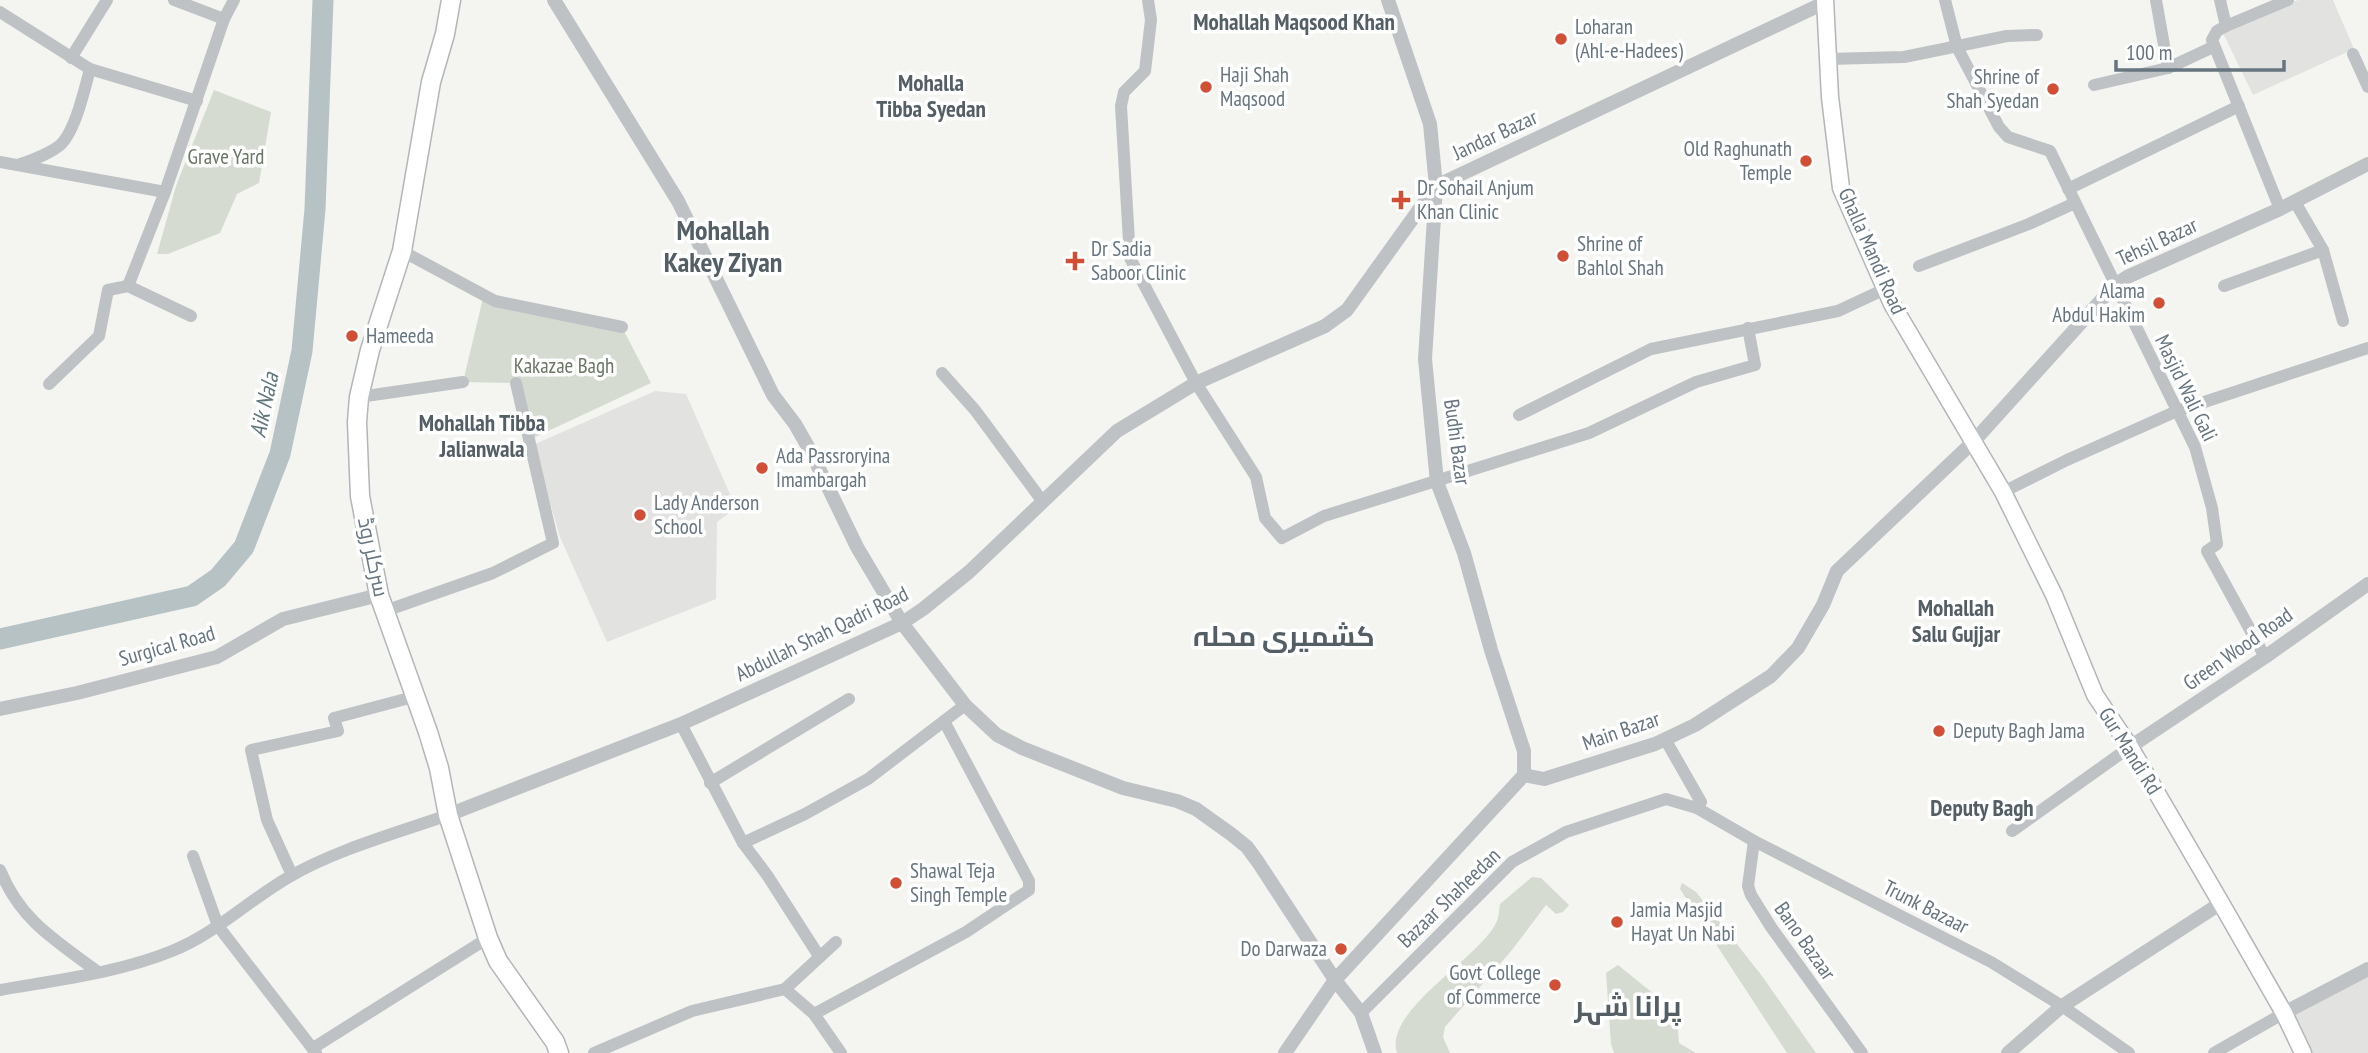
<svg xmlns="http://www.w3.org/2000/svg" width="2368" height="1053" viewBox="0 0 2368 1053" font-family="'PT Sans Narrow',Cairo,sans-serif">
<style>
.built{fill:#e2e3e1}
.green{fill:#d6dbd2}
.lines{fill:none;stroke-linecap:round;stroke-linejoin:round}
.river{stroke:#b7c2c5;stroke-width:21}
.secondary-casing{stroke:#b1b6b9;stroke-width:19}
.primary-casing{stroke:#b2b6b9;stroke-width:21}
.minor{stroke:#bec2c5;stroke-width:12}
.tertiary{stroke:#bec2c5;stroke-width:14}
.secondary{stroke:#fff;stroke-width:16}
.primary{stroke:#fff;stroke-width:18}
.poi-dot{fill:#d14f34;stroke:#fff;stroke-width:2.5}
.labels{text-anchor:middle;stroke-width:7;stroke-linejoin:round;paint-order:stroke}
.poi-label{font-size:21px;fill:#66757f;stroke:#fff;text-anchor:start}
.street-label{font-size:21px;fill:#66757f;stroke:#fff}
.park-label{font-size:21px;fill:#697764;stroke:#fff}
.neighbourhood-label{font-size:23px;font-weight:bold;fill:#535e65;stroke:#fff}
.water-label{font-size:23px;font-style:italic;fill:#62777c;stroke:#fff}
.district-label{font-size:28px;font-weight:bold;fill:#535e65;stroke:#fff}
</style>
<rect width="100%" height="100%" fill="#f4f4f1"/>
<g class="built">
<polygon points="2298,0 2333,0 2354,49 2253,95 2223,33"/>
<polygon points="655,391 686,394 736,508 717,522 716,599 607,642 560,537 533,445"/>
<polygon points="2368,972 2368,1053 2307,1053 2289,1015"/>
</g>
<g class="green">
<polygon points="214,90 271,112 259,183 237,194 220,233 168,254 157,254 176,186"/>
<polygon points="484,294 622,327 651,383 531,439 516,383 463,382"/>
<path d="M1532 877 1541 878 1569 905 1563 912 1556 914 1546 905 1512 950 1445 1027 1443 1037 1450 1053H1397C1383 1010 1482 957 1497 921 1499 916 1499 909 1500 904Z"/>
<polygon points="1682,883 1696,892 1762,976 1816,1053 1787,1053 1680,889"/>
<polygon points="1618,965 1665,1003 1677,1018 1679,1043 1696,1053 1614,1053 1611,1044 1606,973"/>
</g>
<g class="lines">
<polyline class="river" points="0,639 192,596 218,578 244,547 280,454 302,351 315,209 323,0"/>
<defs>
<polyline id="secondary" points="1825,0 1830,97 1841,188 1892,304 2003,492 2054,595 2095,695 2130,747 2221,903 2284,1013 2303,1053"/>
<polyline id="primary" points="451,0 445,34 431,82 402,251 370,350 359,397 357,422 360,496 379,595 428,732 439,768 448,815 488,938 498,961 555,1042 559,1053"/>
</defs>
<use href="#secondary" class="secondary-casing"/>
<use href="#primary" class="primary-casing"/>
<g class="minor">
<polyline points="174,0 224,19"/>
<polyline points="1148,0 1151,20 1145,71 1124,92 1121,106 1130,258 1196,383 1256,477 1265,518 1282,538 1324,516 1589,433 1696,382 1755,365 1748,328"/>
<polyline points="1945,0 1957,47 1999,127 2008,137 2050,151 2195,447 2212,508 2217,544 2207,551 2265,657"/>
<polyline points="2156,0 2168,68"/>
<polyline points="2220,0 2226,26"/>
<polyline points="0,12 90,69 197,101"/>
<polyline points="2353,54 2368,87"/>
<polyline points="71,58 107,0"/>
<polyline points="1828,59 1904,57 2007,36 2037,35"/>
<polyline points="2094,85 2168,68 2213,47"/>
<polyline points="0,162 165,192"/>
<path d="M18 165C32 160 47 155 59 146 75 133 85 88 90 69"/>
<polyline points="2068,189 2239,106"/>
<polyline points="2295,202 2323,250 2343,321"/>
<polyline points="2280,209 2212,40 2217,31 2226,26 2288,0"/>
<polyline points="402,251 495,301 622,327"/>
<polyline points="1919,266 2029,224 2075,203"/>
<polyline points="128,286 165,192 224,19 234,0"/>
<polyline points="2224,286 2323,250"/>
<polyline points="942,373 975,410 1043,502"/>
<polyline points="49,384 99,336 108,290 128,286 191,316"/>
<polyline points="359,397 463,382"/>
<polyline points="1519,415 1651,349 1838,311 1885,289"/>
<polyline points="2003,492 2067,460 2177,411 2368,348"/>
<polyline points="385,611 493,573 553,543 516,383"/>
<polyline points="681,724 743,843 767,875 819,956"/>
<polyline points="1665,739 1701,802 1697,808"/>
<polyline points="710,783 849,699"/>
<polyline points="2012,831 2130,747"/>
<polyline points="1754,841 1748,886 1751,895 1771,927 1862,1053"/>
<polyline points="743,843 805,814 868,779 965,705"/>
<polyline points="193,856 218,926 316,1053"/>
<path d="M0 870C21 921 55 940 98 972"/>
<polyline points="292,875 267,820 251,750 338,731 334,718 417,696"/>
<polyline points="785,989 814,1014 841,1053"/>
<path d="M0 990C57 980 118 973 172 951 215 934 249 900 289 877 335 850 397 833 448 815"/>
<polyline points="1361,1013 1512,862 1566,832 1666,799 1697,808 1754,841 1991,962 2062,1006 2129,1053"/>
<polyline points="814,1014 966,932 1029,890 1029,881 944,721"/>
<polyline points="313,1048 488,938"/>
<polyline points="594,1053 692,1011 785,989 836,942"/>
<polyline points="2214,1053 2284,1013"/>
</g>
<g class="tertiary">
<polyline points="554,0 678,201 773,395 795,424 811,452 857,547 902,623 965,705 997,735 1022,748 1123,788 1177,801 1196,809 1231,834 1247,847 1258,862 1335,980 1361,1013 1375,1053"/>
<polyline points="1388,0 1430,124 1436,186 1425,359 1437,482 1464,553 1491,650 1524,751 1524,775"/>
<polyline points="0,709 77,693 217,657 283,619 379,595"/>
<polyline points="2130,747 2265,657 2368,584"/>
<polyline points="1524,775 1544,779 1655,744 1695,725 1771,676 1798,648 1823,605 1837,571 1974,441 2115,285 2127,277 2280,209 2368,164"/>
<polyline points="448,815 681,724 902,623 923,609 969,572 1117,431 1196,383 1325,326 1347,310 1436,186 1824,3"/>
<polyline points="2284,1013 2368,969"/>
<polyline points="1285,1053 1335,980 1524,775"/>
<polyline points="2008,1053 2062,1006 2221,903"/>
</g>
<use href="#secondary" class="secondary"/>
<use href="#primary" class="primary"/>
</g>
<g class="poi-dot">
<circle cx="1561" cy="39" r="7"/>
<circle cx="1206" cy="87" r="7"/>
<circle cx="2053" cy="89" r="7"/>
<circle cx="1806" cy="161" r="7"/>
<path d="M1397.5 189.5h7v7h7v7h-7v7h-7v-7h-7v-7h7z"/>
<circle cx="1563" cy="256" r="7"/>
<path d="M1071.5 250.5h7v7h7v7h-7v7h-7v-7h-7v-7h7z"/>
<circle cx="2159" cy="303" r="7"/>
<circle cx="352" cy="336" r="7"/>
<circle cx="762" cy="468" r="7"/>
<circle cx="640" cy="515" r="7"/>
<circle cx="1939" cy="731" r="7"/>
<circle cx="896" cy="883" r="7"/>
<circle cx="1617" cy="922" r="7"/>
<circle cx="1341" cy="949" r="7"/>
<circle cx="1555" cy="985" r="7"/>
</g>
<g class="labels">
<g class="poi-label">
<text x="1575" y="34">Loharan<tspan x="1575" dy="24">(Ahl-e-Hadees)</tspan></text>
<text x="1220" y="82">Haji Shah<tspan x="1220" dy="24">Maqsood</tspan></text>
<text x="2039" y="84" text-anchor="end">Shrine of<tspan x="2039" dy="24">Shah Syedan</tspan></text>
<text x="1792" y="156" text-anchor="end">Old Raghunath<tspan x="1792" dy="24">Temple</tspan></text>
<text x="1417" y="195">Dr Sohail Anjum<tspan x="1417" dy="24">Khan Clinic</tspan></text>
<text x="1577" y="251">Shrine of<tspan x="1577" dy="24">Bahlol Shah</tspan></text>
<text x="1091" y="256">Dr Sadia<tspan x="1091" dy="24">Saboor Clinic</tspan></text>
<text x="2145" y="298" text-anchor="end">Alama<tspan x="2145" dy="24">Abdul Hakim</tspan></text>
<text x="366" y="343">Hameeda</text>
<text x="776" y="463">Ada Passroryina<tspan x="776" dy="24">Imambargah</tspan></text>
<text x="654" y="510">Lady Anderson<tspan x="654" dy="24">School</tspan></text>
<text x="1953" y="738">Deputy Bagh Jama</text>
<text x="910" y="878">Shawal Teja<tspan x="910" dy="24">Singh Temple</tspan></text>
<text x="1631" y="917">Jamia Masjid<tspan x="1631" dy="24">Hayat Un Nabi</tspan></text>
<text x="1327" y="956" text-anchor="end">Do Darwaza</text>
<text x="1541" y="980" text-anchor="end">Govt College<tspan x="1541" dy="24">of Commerce</tspan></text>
</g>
<g class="street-label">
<text transform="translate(1495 135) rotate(-25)" y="7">Jandar Bazar</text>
<text transform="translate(2157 242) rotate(-25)" y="7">Tehsil Bazar</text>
<text transform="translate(1872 251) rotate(66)" y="7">Ghalla Mandi Road</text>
<text transform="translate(2186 388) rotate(64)" y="7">Masjid Wali Gali</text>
<text transform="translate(1457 442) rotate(82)" y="7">Budhi Bazar</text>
<text transform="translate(373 557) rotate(78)" y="7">سرکلر روڈ</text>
<text transform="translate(822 634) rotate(-26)" y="7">Abdullah Shah Qadri Road</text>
<text transform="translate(167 646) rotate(-16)" y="7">Surgical Road</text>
<text transform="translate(2238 649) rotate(-35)" y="7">Green Wood Road</text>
<text transform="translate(1621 731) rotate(-19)" y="7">Main Bazar</text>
<text transform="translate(2130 751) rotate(58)" y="7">Gur Mandi Rd</text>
<text transform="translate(1449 898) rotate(-44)" y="7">Bazaar Shaheedan</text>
<text transform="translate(1926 907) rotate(27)" y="7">Trunk Bazaar</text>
<text transform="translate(1805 941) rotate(55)" y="7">Bano Bazaar</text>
</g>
<g class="park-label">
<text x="226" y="164">Grave Yard</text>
<text x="564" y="373">Kakazae Bagh</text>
</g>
<g class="neighbourhood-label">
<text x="1294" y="30">Mohallah Maqsood Khan</text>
<text x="931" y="91">Mohalla<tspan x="931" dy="26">Tibba Syedan</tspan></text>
<text x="482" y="431">Mohallah Tibba<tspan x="482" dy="26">Jalianwala</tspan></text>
<text x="1956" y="616">Mohallah<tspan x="1956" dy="26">Salu Gujjar</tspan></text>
<text x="1982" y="816">Deputy Bagh</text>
</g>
<g class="water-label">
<text transform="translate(264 405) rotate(-78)" y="8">Aik Nala</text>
</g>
<g class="district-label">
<text x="723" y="240">Mohallah<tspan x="723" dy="32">Kakey Ziyan</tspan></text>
<text x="1284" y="646">کشمیری محلہ</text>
<text x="1628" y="1016">پرانا شہر</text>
</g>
</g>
<path d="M2116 60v10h168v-10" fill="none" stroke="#66757f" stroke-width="3.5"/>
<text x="2126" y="60" font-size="21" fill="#66757f" stroke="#ffffff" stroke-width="5" paint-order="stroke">100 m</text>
</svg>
